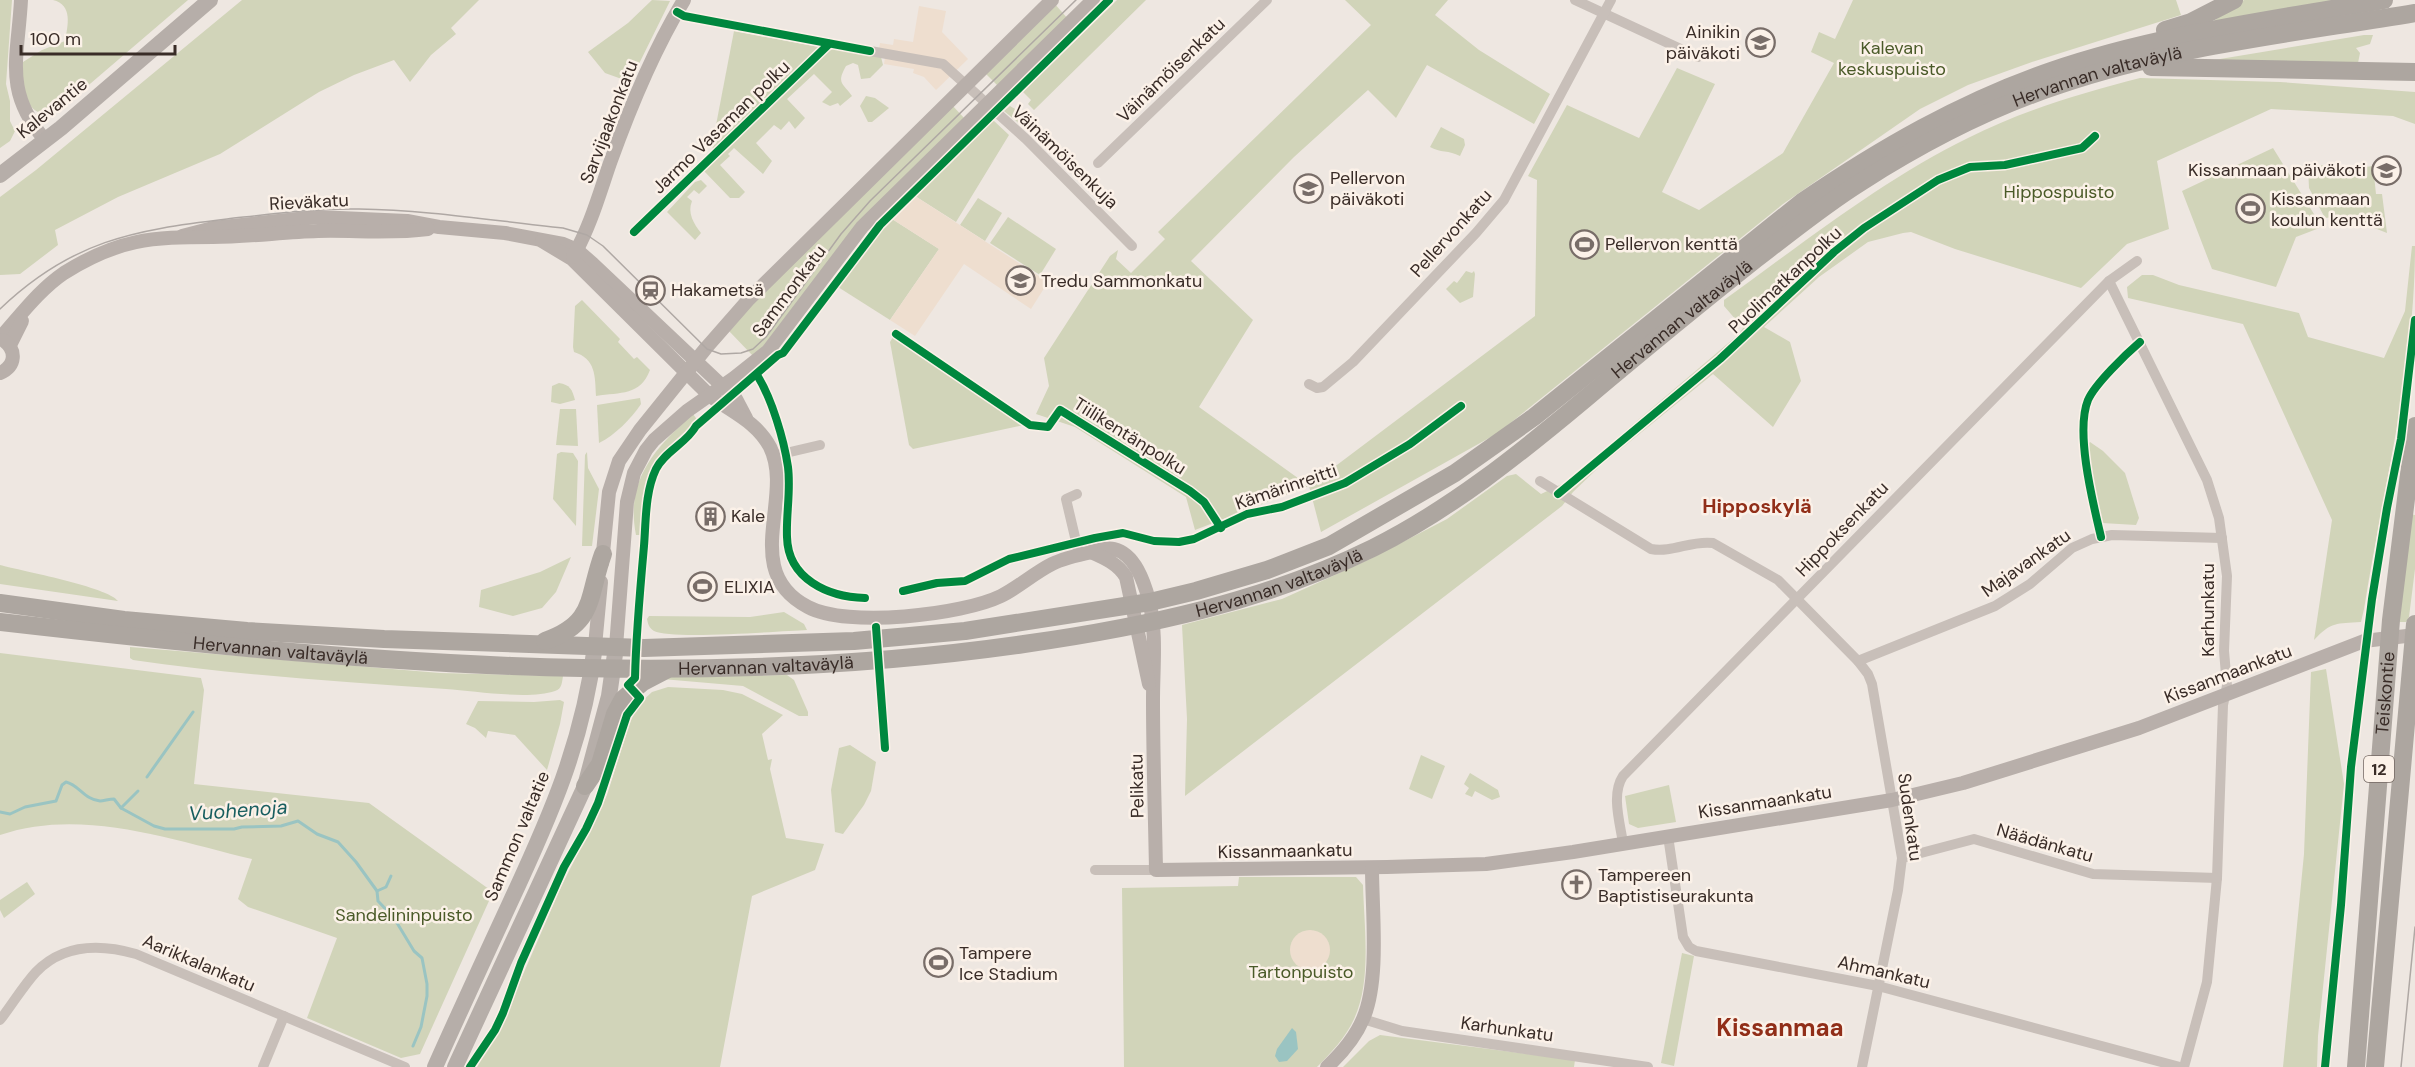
<svg xmlns="http://www.w3.org/2000/svg" width="2415" height="1067" viewBox="0 0 2415 1067" font-family="'DM Sans',sans-serif">
<style>
.green{fill:#d1d4b9}
.plaza{fill:#eedecf}
.water{fill:#9ac4c2}
.lines{fill:none;stroke-linecap:round;stroke-linejoin:round}
.stream{stroke:#9ac4c2;stroke-width:3}
.street{stroke:#c8bfb9;stroke-width:10}
.secondary{stroke:#b8afaa;stroke-width:14}
.primary{stroke:#b6aea9;stroke-width:16}
.highway{stroke:#ada6a0;stroke-width:18}
.tram{stroke:#afa8a4;stroke-width:1.5}
.cycleway-casing{stroke:#fbf1e8;stroke-width:11}
.cycleway{stroke:#00873e;stroke-width:8}
.labels{text-anchor:middle;stroke-width:5;stroke-linejoin:round;paint-order:stroke}
.shield{fill:#fbf1e8;stroke:#736761;stroke-width:1.5}
.shield-label{font-size:16px;font-weight:bold;fill:#392c27}
.poi-label{font-size:18px;fill:#392c27;stroke:#fbf1e8;text-anchor:start}
.park-label{font-size:18px;fill:#4a5a28;stroke:#fbf1e8}
.street-label{font-size:18px;fill:#392c27;stroke:#fbf1e8}
.neighbourhood-label{font-size:20px;font-weight:bold;fill:#912e18;stroke:#fbf1e8}
.water-label{font-size:20px;font-style:italic;fill:#185e5f;stroke:#fbf1e8}
.district-label{font-size:24px;font-weight:bold;fill:#912e18;stroke:#fbf1e8}
</style>
<rect width="100%" height="100%" fill="#eee7e1"/>
<g class="green">
<polygon points="0,0 12,0 6,84 10,101 10,121 15,131 10,141 0,148"/>
<path d="M53 0H188L56 113C24 121 22 85 23 62L42 50 65 41C68 25 73 5 53 0Z"/>
<polygon points="242,0 479,0 451,28 456,34 431,55 410,82 394,60 354,75 319,92 220,154 118,197 55,230 58,245 20,274 0,275 0,197 36,170"/>
<polygon points="652,0 670,1 630,82 605,73 588,52 628,23"/>
<polygon points="1117,0 1146,0 1034,110 1028,104 1031,100 1023,92"/>
<polygon points="1345,0 1448,0 1435,15 1479,50 1550,94 1534,124 1427,65 1396,118 1368,90 1294,157 1191,261 1253,320 1199,407 1309,486 1535,316 1537,180 1528,176 1567,105 1639,138 1677,68 1715,84 1662,192 1699,210 1783,153 1834,63 1811,52 1819,32 1835,39 1853,0 2176,0 2181,15 2032,62 1968,85 1920,109 1783,204 1498,433 1321,532 1309,486 1195,530 1186,497 1075,427 1036,414 1049,386 1044,358 1110,256 1118,250 1116,259 1131,273 1165,239 1158,232 1371,25"/>
<polygon points="2244,0 2338,0 2212,22"/>
<polygon points="1054,3 1068,19 998,86 985,73"/>
<polygon points="734,31 819,47 714,151 712,146"/>
<polygon points="2364,35 2373,35 2370,44 2356,48 2360,53 2358,63 2202,62"/>
<path d="M833 49 881 57 883 65 870 78 861 79 858 65 853 63 846 66C836 84 843 83 852 96L840 106 838 103 830 106 822 102 832 92 814 74 787 99 805 118 795 129 789 121 781 130 774 125 756 143 772 161 763 174 734 148 728 154 730 156 720 165 745 192 739 198H730L704 171 827 52Z"/>
<path d="M2140 78 2280 82 2415 92V124L2393 116 2271 109 2157 161 2169 229 2127 244 2081 288 1955 249 1911 232 1903 233 1868 242 1819 277 1764 327 1790 342 1801 381 1773 427 1713 374 1600 466 1573 492 1562 506 1185 796 1187 719 1182 625 1282 599 1368 560 1447 519 1507 476 1516 474 1541 494 1564 483 1739 334 1743 328 1724 306V300C1802 244 1882 180 1968 138 2022 111 2081 93 2140 78Z"/>
<polygon points="866,96 875,98 889,108 872,122 868,122 860,106"/>
<polygon points="951,104 966,120 865,219 780,331 753,356 729,331 749,307"/>
<polygon points="1010,106 1022,113 1065,155 1061,159 1025,122 1021,125 1004,111"/>
<polygon points="989,120 994,121 1009,135 956,222 915,196 950,164"/>
<path d="M1441 127 1464 139 1465 145 1460 156C1449 150 1440 153 1430 147Z"/>
<polygon points="2273,148 2322,227 2296,237 2276,287 2212,269 2182,191"/>
<polygon points="2324,165 2327,172 2373,166 2376,194 2382,194 2387,233 2344,216 2325,218 2309,188 2308,167"/>
<path d="M701 180 707 186 699 194 694 190 687 197 692 201C687 213 694 224 701 233L695 240 667 212 695 182Z"/>
<polygon points="978,198 1002,213 985,241 960,225"/>
<polygon points="1008,217 1056,249 1040,275 990,243"/>
<polygon points="892,219 939,249 890,320 838,287 866,248"/>
<path d="M2412 246H2415C2415 369 2383 489 2364 609L2361 622C2336 624 2332 621 2314 640L2332 520 2243 324 2128 298 2127 287 2142 275H2153L2179 285 2299 313 2308 337 2384 358 2405 311Z"/>
<polygon points="1466,271 1472,273 1474,271 1475,274 1473,297 1460,303 1446,289 1454,281 1457,283"/>
<path d="M582 300 620 339 618 342 634 359 637 357 650 370C640 396 621 392 596 396 595 376 596 359 574 352L573 347 575 306Z"/>
<polygon points="893,337 1025,423 1024,425 913,449 909,445 890,342"/>
<path d="M559 383C570 385 572 389 575 400L560 404 551 402 552 386Z"/>
<path d="M640 398 641 404C631 419 615 435 599 443L597 405Z"/>
<polygon points="560,409 576,409 578,446 556,445"/>
<path d="M693 414 698 421C649 461 643 472 640 535H636C625 480 655 448 693 414Z"/>
<polygon points="2090,442 2103,451 2125,473 2139,518 2136,525 2102,523 2091,479 2087,445"/>
<polygon points="561,452 573,453 578,461 576,526 553,499 557,454"/>
<polygon points="587,452 588,468 599,489 592,546 582,546 585,455"/>
<polygon points="2409,514 2415,515 2415,569 2409,617 2406,622 2398,622"/>
<polygon points="571,557 556,592 542,608 513,616 479,607 481,590 540,572"/>
<path d="M0 565C22 571 108 587 118 601L0 584Z"/>
<path d="M784 612 804 624 807 630C782 631 671 640 654 631 649 628 648 624 647 619L649 616 750 617Z"/>
<path d="M130 647 440 673 563 676C562 682 562 689 555 691 529 700 475 691 446 689 342 682 237 675 133 660L130 658Z"/>
<path d="M0 653 201 678 204 690 194 784 369 803 493 892 420 1054 401 1058 307 1018 337 938 248 907 238 899 252 859C172 840 82 807 0 835Z"/>
<polygon points="2326,669 2344,784 2318,1036 2317,1067 2283,1067 2304,854 2311,672"/>
<polygon points="787,675 794,680 808,712 808,716 799,716 743,686 662,679 671,677"/>
<polygon points="668,687 723,690 742,694 783,715 762,734 768,760 772,759 770,769 786,838 824,844 815,870 752,896 720,1067 477,1067 501,1025 561,887 607,795 630,722 639,704 652,692"/>
<polygon points="560,700 564,702 560,724 547,770 515,735 488,731 486,738 475,728 466,724 478,701 534,702"/>
<polygon points="850,745 876,762 871,791 864,805 843,834 835,832 831,790 839,748"/>
<polygon points="1421,755 1445,766 1432,799 1409,789"/>
<polygon points="1470,773 1498,790 1500,797 1492,800 1475,791 1472,797 1465,794 1469,788 1464,784"/>
<polygon points="1669,785 1676,822 1638,828 1629,824 1625,796"/>
<path d="M1239 877H1356L1363 885C1364 926 1372 981 1354 1019 1346 1037 1330 1054 1317 1067H1124L1122 888 1238 886Z"/>
<polygon points="27,882 35,894 4,918 0,910 0,900"/>
<polygon points="1682,953 1694,956 1674,1066 1661,1063"/>
<polygon points="1380,1035 1575,1060 1574,1067 1343,1067 1369,1041"/>
</g>
<g class="plaza">
<polygon points="919,6 946,11 942,32 968,59 936,90 924,77 913,73 914,69 884,64 886,51 879,49 880,43 893,45 894,39 913,42"/>
<polygon points="915,196 1048,282 1031,309 964,264 915,336 890,320 939,249 892,219"/>
<circle cx="1310" cy="950" r="20"/>
</g>
<polygon class="water" points="1292,1028 1296,1032 1298,1049 1287,1061 1279,1062 1275,1056 1277,1049"/>
<g class="lines">
<g class="stream">
<polyline points="147,777 193,712"/>
<polyline points="121,808 138,791"/>
<path d="M0 812 10 814 25 807 56 801 62 785 66 782C79 785 85 800 100 801 104 801 109 799 114 799L121 808 154 826 165 829H234L242 827 281 826 298 821 317 834 338 842 356 862 377 891 378 901 394 918 414 951 422 958 427 984V996L421 1027 413 1046"/>
<polyline points="377,891 386,887 391,876"/>
</g>
<g class="street">
<polyline points="1575,0 1698,57"/>
<polyline points="870,51 943,64 1026,139 1132,246"/>
<polyline points="1098,163 1267,0"/>
<polyline points="2109,281 2207,480 2219,518 2227,576 2224,651 2227,686 2223,705 2217,878 2207,982 2184,1067"/>
<polyline points="1309,384 1317,388 1323,387 1353,362 1476,233 1504,200 1611,0"/>
<polyline points="773,456 820,445"/>
<path d="M1540 481 1651 549C1673 553 1691 540 1713 543L1778 580 1858 661 1868 674 1872 684 1902 858 1898 890 1862 1067"/>
<polyline points="1077,494 1066,499 1079,554"/>
<polyline points="1858,661 1995,606 2030,584 2072,548 2092,539 2112,535 2222,538"/>
<polyline points="1668,836 1683,937 1689,947 1696,951 1878,986 2180,1067"/>
<path d="M1623 843C1620 823 1611 794 1623 776L2109 281 2137 261"/>
<polyline points="1902,858 1974,839 2093,874 2217,878"/>
<polyline points="1095,870 1156,870"/>
<polyline points="1363,1019 1402,1031 1648,1067"/>
<path d="M0 1020C12 1005 23 986 36 972 63 944 101 944 136 954L405 1067"/>
<polyline points="263,1067 284,1016"/>
</g>
<g class="secondary">
<path d="M21 0C18 58 3 91 45 140"/>
<polyline points="182,236 213,228 317,217 407,221 439,227 505,233 563,244 577,250 593,264 736,399 746,418"/>
<path d="M542 241 572 259 709 395C731 412 756 421 770 447 795 497 739 571 808 607 847 628 962 615 1001 596 1019 587 1034 573 1052 564 1064 558 1078 555 1092 552 1099 550 1106 547 1114 549 1135 554 1144 582 1149 600 1157 633 1153 667 1153 700 1153 757 1155 814 1156 870L1387 867 1486 864 1573 852 1892 800 1963 783 2139 728 2364 641 2415 635"/>
<path d="M573 257C590 227 599 195 610 163 630 107 653 51 684 0"/>
<path d="M0 338C20 316 39 290 64 273 118 239 151 237 213 237 248 237 283 232 318 231 355 230 391 234 428 229"/>
<polyline points="10,345 22,321"/>
<path d="M0 373C16 366 17 350 3 340"/>
<path d="M1091 552C1105 558 1118 564 1126 577L1149 684"/>
<polyline points="602,563 609,492 619,461 640,430 706,348 749,299 1052,0"/>
<polyline points="595,646 601,582"/>
<polyline points="616,647 627,502 634,473 646,450 654,440 687,411 734,378 768,351 862,227 1093,0"/>
<path d="M1327 1067C1342 1053 1355 1038 1363 1019 1380 980 1372 911 1372 868"/>
</g>
<g class="primary">
<polyline points="0,175 61,128 210,0"/>
<path d="M435 1067C459 1013 484 959 509 905 550 817 583 743 595 646"/>
<polyline points="455,1067 585,786 609,696 616,647"/>
</g>
<g class="highway">
<polyline points="2165,30 2191,22 2234,0"/>
<polyline points="2151,67 2415,72"/>
<path d="M0 603 124 620 247 631 384 639 644 648 854 641 965 631 1150 602 1196 591 1267 570 1329 546 1455 473 1534 417 1802 202C1880 149 1961 102 2051 71 2158 34 2273 20 2384 0"/>
<path id="s1" d="M0 622C339 661 684 693 1024 644 1144 627 1263 602 1373 548 1451 509 1518 455 1585 399 1641 352 1698 305 1756 259 1790 233 1824 205 1861 182 1922 143 1989 108 2059 85 2173 46 2296 33 2415 13"/>
<path d="M545 641C596 623 587 598 603 554"/>
<polyline points="585,786 600,764 615,714 623,699 643,682 666,670"/>
<path id="s2" d="M2356 1067 2391 620 2415 426"/>
<polyline points="2375,1067 2415,624"/>
</g>
<g class="tram">
<path d="M0 309C71 241 133 230 227 219 271 214 315 208 359 209 427 210 495 221 563 228L587 235 603 246 707 349 721 354 741 353 753 349 766 337 841 234 870 201 1076 0"/>
<polyline points="2401,1067 2415,927"/>
</g>
<defs>
<g id="cycleway">
<polyline points="677,12 684,16 870,51"/>
<polyline points="634,232 829,44"/>
<polyline points="896,334 1030,425 1048,427 1060,410 1190,491 1204,502 1221,528"/>
<path d="M757 375C772 399 784 440 788 467 791 490 786 514 787 537 788 579 828 597 865 598"/>
<polyline points="1558,494 1720,359 1834,252 1864,228 1938,180 1970,167 2005,165 2082,148 2095,136"/>
<path d="M2101 537C2093 503 2075 432 2088 400 2095 384 2126 354 2140 342"/>
<polyline points="903,591 937,583 965,581 1009,559 1095,538 1123,533 1154,541 1179,542 1194,539 1247,514 1282,507 1345,483 1410,444 1461,406"/>
<polyline points="876,627 885,748"/>
<path d="M470 1067 495 1030 503 1013 521 963 564 867 586 829 598 803 627 715 640 698 628 685 635 678C636 634 640 590 644 546 646 521 645 492 656 469 665 451 687 443 696 426L778 355 783 353 880 225 1109 0"/>
<polyline points="2325,1067 2341,905 2351,767 2372,599 2387,508 2401,439 2415,320"/>
</g>
</defs>
<use href="#cycleway" class="cycleway-casing"/>
<use href="#cycleway" class="cycleway"/>
</g>
<defs>
<symbol id="school-ring" viewBox="-11 -11 22 22"><circle r="9.5" fill="#fbf1e8" stroke="#786d68" stroke-width="1.5"/><path d="M0-5L7-2L0 1L-7-2ZM-4 1L0 2.5L4 1V4Q0 6-4 4Z" fill="#786d68"/></symbol>
<symbol id="stadium-ring" viewBox="-11 -11 22 22"><circle r="9.5" fill="#fbf1e8" stroke="#786d68" stroke-width="1.5"/><path d="M0-5a6.5 5 0 1 0 0 10a6.5 5 0 1 0 0-10ZM-3.5-1.8h7v3.6h-7Z" fill="#786d68"/></symbol>
<symbol id="station-ring" viewBox="-11 -11 22 22"><circle r="9.5" fill="#fbf1e8" stroke="#786d68" stroke-width="1.5"/><path d="M-3-6H3Q5-6 5-4V2Q5 4 3 4L4.5 6H3L1.5 4h-3L-3 6H-4.5L-3 4Q-5 4-5 2V-4Q-5-6-3-6ZM-3.5-4v3h7v-3ZM-3.5 1v1.5H-2V1ZM2 1v1.5H3.5V1Z" fill="#786d68"/></symbol>
<symbol id="building-ring" viewBox="-11 -11 22 22"><circle r="9.5" fill="#fbf1e8" stroke="#786d68" stroke-width="1.5"/><path d="M-4-6H4V6H1V3H-1V6H-4ZM-2.5-4.3h1.7v1.8h-1.7ZM.8-4.3h1.7v1.8H.8ZM-2.5-1h1.7V.8h-1.7ZM.8-1h1.7V.8H.8Z" fill="#786d68"/></symbol>
<symbol id="church-ring" viewBox="-11 -11 22 22"><circle r="9.5" fill="#fbf1e8" stroke="#786d68" stroke-width="1.5"/><path d="M-1.2-6h2.4v3.5h3.3v2.4h-3.3V6h-2.4V-.1h-3.3v-2.4h3.3Z" fill="#786d68"/></symbol>
</defs>
<g fill-rule="evenodd">
<use href="#school-ring" x="1744" y="26" width="33" height="33"/>
<use href="#school-ring" x="2370" y="154" width="33" height="33"/>
<use href="#school-ring" x="1292" y="172" width="33" height="33"/>
<use href="#stadium-ring" x="2234" y="192" width="33" height="33"/>
<use href="#stadium-ring" x="1568" y="228" width="33" height="33"/>
<use href="#school-ring" x="1004" y="264" width="33" height="33"/>
<use href="#station-ring" x="634" y="274" width="33" height="33"/>
<use href="#building-ring" x="694" y="500" width="33" height="33"/>
<use href="#stadium-ring" x="686" y="570" width="33" height="33"/>
<use href="#church-ring" x="1560" y="868" width="33" height="33"/>
<use href="#stadium-ring" x="922" y="946" width="33" height="33"/>
</g>
<g class="labels">
<rect class="shield" x="2364" y="756" width="30" height="26" rx="4.5"/>
<g class="shield-label">
<text x="2379" y="775">12</text>
</g>
<g class="poi-label">
<text x="1740" y="38" text-anchor="end">Ainikin<tspan x="1740" dy="21">päiväkoti</tspan></text>
<text x="2366" y="176" text-anchor="end">Kissanmaan päiväkoti</text>
<text x="1330" y="184">Pellervon<tspan x="1330" dy="21">päiväkoti</tspan></text>
<text x="2271" y="205">Kissanmaan<tspan x="2271" dy="21">koulun kenttä</tspan></text>
<text x="1605" y="250">Pellervon kenttä</text>
<text x="1041" y="287">Tredu Sammonkatu</text>
<text x="671" y="296">Hakametsä</text>
<text x="731" y="522">Kale</text>
<text x="724" y="593">ELIXIA</text>
<text x="1598" y="881">Tampereen<tspan x="1598" dy="21">Baptistiseurakunta</tspan></text>
<text x="959" y="959">Tampere<tspan x="959" dy="21">Ice Stadium</tspan></text>
</g>
<g class="park-label">
<text x="1892" y="54">Kalevan<tspan x="1892" dy="21">keskuspuisto</tspan></text>
<text x="2059" y="198">Hippospuisto</text>
<text x="404" y="921">Sandelininpuisto</text>
<text x="1301" y="978">Tartonpuisto</text>
</g>
<g class="street-label">
<text transform="translate(1171 70) rotate(-44)" y="6">Väinämöisenkatu</text>
<text dy="6" stroke="none"><textPath href="#s1" startOffset="2262">Hervannan valtaväylä</textPath></text>
<text transform="translate(52 108) rotate(-39)" y="6">Kalevantie</text>
<text transform="translate(609 122) rotate(-69)" y="6">Sarvijaakonkatu</text>
<text transform="translate(721 127) rotate(-44)" y="6">Jarmo Vasaman polku</text>
<text transform="translate(1065 157) rotate(44)" y="6">Väinämöisenkuja</text>
<text transform="translate(309 202) rotate(-3)" y="6">Rieväkatu</text>
<text transform="translate(1451 233) rotate(-48)" y="6">Pellervonkatu</text>
<text transform="translate(1785 280) rotate(-43)" y="6">Puolimatkanpolku</text>
<text transform="translate(789 291) rotate(-53)" y="6">Sammonkatu</text>
<text dy="6" stroke="none"><textPath href="#s1" startOffset="1776">Hervannan valtaväylä</textPath></text>
<text transform="translate(1130 436) rotate(32)" y="6">Tiilikentänpolku</text>
<text transform="translate(1286 487) rotate(-19)" y="6">Kämärinreitti</text>
<text transform="translate(1842 529) rotate(-46)" y="6">Hippoksenkatu</text>
<text transform="translate(2026 563) rotate(-35)" y="6">Majavankatu</text>
<text dy="6" stroke="none"><textPath href="#s1" startOffset="1290">Hervannan valtaväylä</textPath></text>
<text transform="translate(2208 610) rotate(-90)" y="6">Karhunkatu</text>
<text dy="6" stroke="none"><textPath href="#s1" startOffset="282">Hervannan valtaväylä</textPath></text>
<text dy="6" stroke="none"><textPath href="#s1" startOffset="768">Hervannan valtaväylä</textPath></text>
<text transform="translate(2228 674) rotate(-21)" y="6">Kissanmaankatu</text>
<text dy="6" stroke="none"><textPath href="#s2" startOffset="375">Teiskontie</textPath></text>
<text transform="translate(1137 786) rotate(-91)" y="6">Pelikatu</text>
<text transform="translate(1765 802) rotate(-9)" y="6">Kissanmaankatu</text>
<text transform="translate(1910 817) rotate(82)" y="6">Sudenkatu</text>
<text transform="translate(517 836) rotate(-67)" y="6">Sammon valtatie</text>
<text transform="translate(2045 843) rotate(16)" y="6">Näädänkatu</text>
<text transform="translate(1285 851) rotate(-1)" y="6">Kissanmaankatu</text>
<text transform="translate(199 963) rotate(23)" y="6">Aarikkalankatu</text>
<text transform="translate(1884 972) rotate(13)" y="6">Ahmankatu</text>
<text transform="translate(1507 1029) rotate(8)" y="6">Karhunkatu</text>
</g>
<g class="neighbourhood-label">
<text x="1757" y="513">Hipposkylä</text>
</g>
<g class="water-label">
<text transform="translate(238 810) rotate(-4)" y="7">Vuohenoja</text>
</g>
<g class="district-label">
<text x="1780" y="1036">Kissanmaa</text>
</g>
</g>
<path d="M21 45v9h154v-9" fill="none" stroke="#392c27" stroke-width="3"/>
<text x="30" y="45" font-size="18" fill="#392c27" stroke="#fbf1e8" stroke-width="4.5" paint-order="stroke">100 m</text>
</svg>
